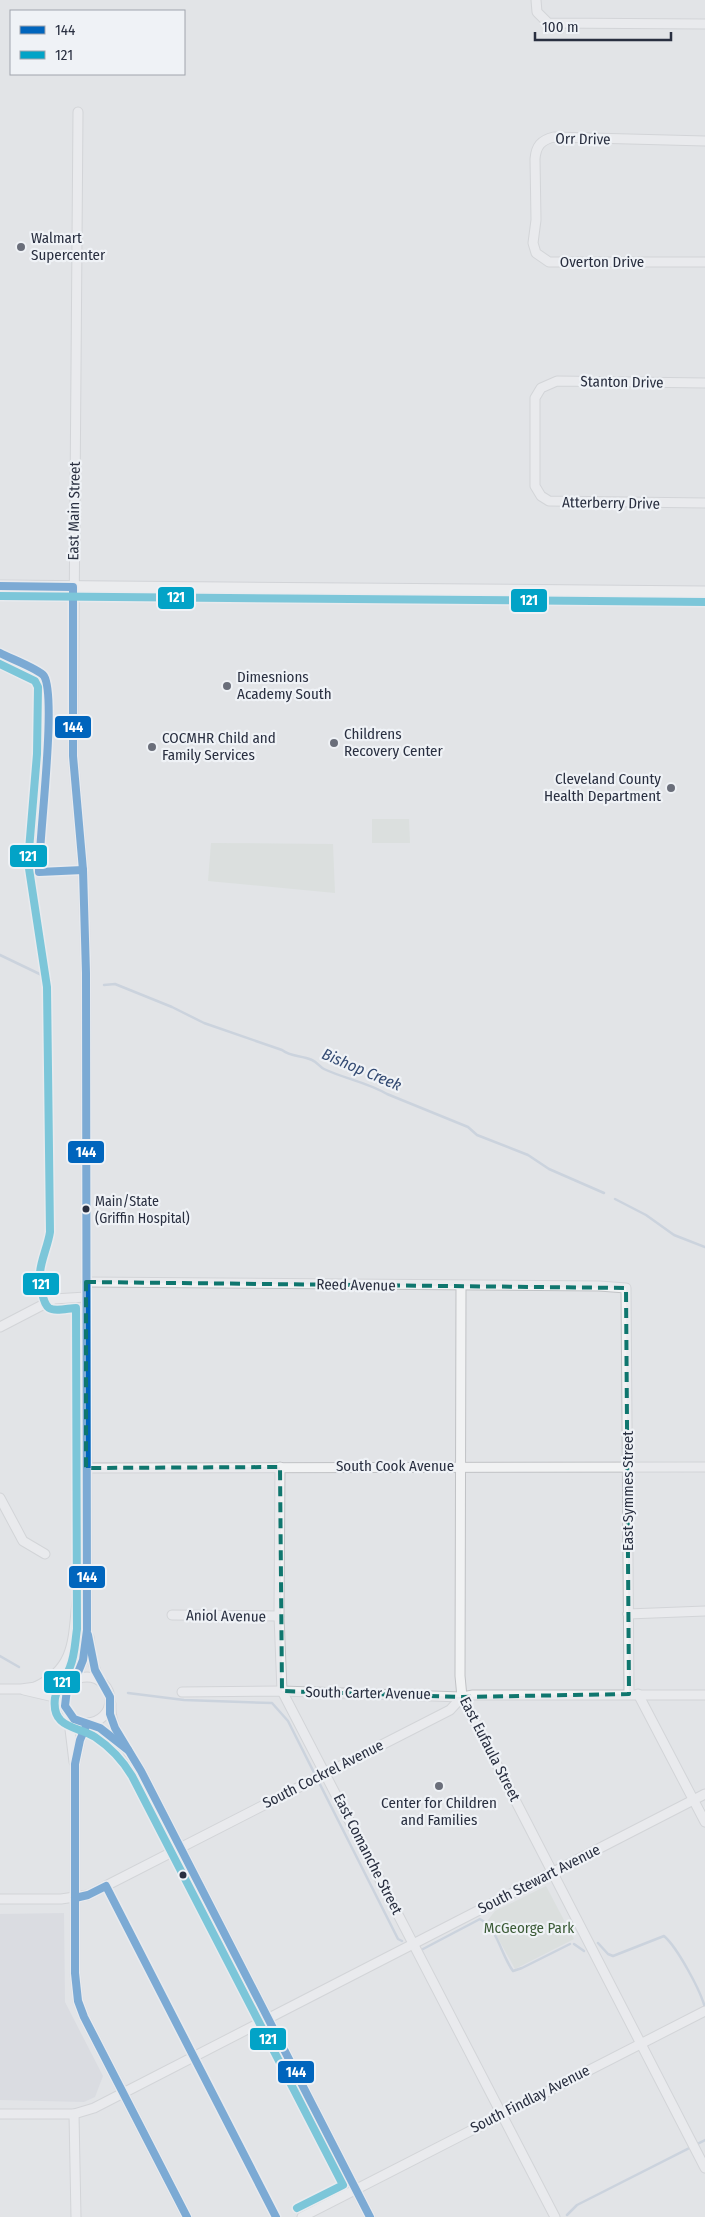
<svg xmlns="http://www.w3.org/2000/svg" width="705" height="2217" viewBox="0 0 705 2217" font-family="'Fira Sans Condensed',sans-serif">
<style>
.built{fill:#d0d3da}
.green{fill:#d2dad2}
.lines{fill:none;stroke-linecap:round;stroke-linejoin:round}
.stream{stroke:#b0bed1;stroke-width:2.5}
.minor-casing{stroke:#c0c2c5;stroke-width:11}
.major-casing{stroke:#bec0c4;stroke-width:13}
.minor{stroke:#f1f2f3;stroke-width:9}
.major{stroke:#f5f5f6;stroke-width:11}
.bus-1-casing{stroke:#eff2f6;stroke-width:11}
.bus-2-casing{stroke:#eff2f6;stroke-width:11}
.bus-1{stroke:#0065bd;stroke-width:8}
.bus-2{stroke:#02a3c7;stroke-width:8}
.marked{fill:none;stroke:#0f766e;stroke-width:4;stroke-dasharray:10 6;stroke-linejoin:round}
.poi-dot{fill:#6a6e7a;stroke:#eff2f6;stroke-width:2}
.bus-dot{fill:#292f40;stroke:#eff2f6;stroke-width:2}
.labels{text-anchor:middle;stroke-width:4.5;stroke-linejoin:round;paint-order:stroke}
.bus-label{font-size:14px;fill:#292f40;stroke:#eff2f6;text-anchor:start}
.street-label{font-size:15px;fill:#292f40;stroke:#eff2f6}
.poi-label{font-size:15px;fill:#292f40;stroke:#eff2f6;text-anchor:start}
.park-label{font-size:15px;fill:#3b5b36;stroke:#eff2f6}
.water-label{font-size:16px;font-style:italic;fill:#344b73;stroke:#eff2f6}
.line-badge{stroke:#eff2f6;stroke-width:2}
.badge-label{font-size:14px;text-anchor:middle;font-weight:bold;fill:#fff}
</style>
<rect width="100%" height="100%" fill="#e2e4e7"/>
<polygon class="built" points="64,1913 65,2002 103,2076 95,2097 84,2102 0,2100 0,1914"/>
<g class="green">
<polygon points="372,819 409,819 410,843 372,843"/>
<polygon points="211,843 333,844 335,893 208,881"/>
<polygon points="546,1886 574,1939 515,1969 488,1920 495,1911"/>
</g>
<g class="lines">
<g class="stream">
<polyline points="0,955 50,979"/>
<path d="M104 985 115 984 172 1007 204 1023 282 1050C291 1057 301 1055 312 1060 317 1062 320 1067 324 1069 345 1079 367 1082 387 1094L468 1127 477 1135 528 1155 549 1169 604 1193"/>
<polyline points="615,1199 646,1215 674,1235 705,1247"/>
<polyline points="0,1656 19,1667"/>
<polyline points="128,1693 184,1700 272,1703 288,1721 398,1939 402,1941"/>
<path d="M598 1943 608 1954 613 1956 664 1936C677 1947 701 1991 705 2008"/>
<polyline points="574,1944 584,1951"/>
<path d="M423 1949 480 1919C498 1929 501 1955 513 1971L522 1968 570 1944"/>
<polyline points="567,2215 577,2205 705,2140"/>
</g>
<defs>
<g id="minor">
<polyline points="536,0 537,12 548,23 705,24"/>
<path d="M705 141 554 137C541 140 536 146 535 159L536 220 533 243 536 253 549 262H705"/>
<polyline points="705,383 557,381 541,388 535,398 535,486 541,496 549,501 705,503"/>
<polyline points="86,1282 599,1286 626,1288 629,1694"/>
<polyline points="461,1286 460,1676 462,1697 705,2168"/>
<polyline points="0,1327 54,1299 86,1297"/>
<polyline points="280,1467 279,1616 282,1691 555,2217"/>
<polyline points="86,1468 705,1467"/>
<polyline points="0,1498 23,1541 45,1554"/>
<polyline points="628,1614 705,1611"/>
<polyline points="172,1615 279,1616"/>
<polyline points="89,1637 92,1660 99,1680"/>
<circle cx="87" cy="1700" r="23"/>
<polyline points="75,1680 83,1660 87,1630 86,973 83,870 73,756 78,112"/>
<path d="M35 1687C71 1671 73 1646 76 1611 78 1593 80 1575 82 1557"/>
<polyline points="0,1689 21,1689 73,1682"/>
<polyline points="24,1690 54,1697 65,1706"/>
<polyline points="182,1692 282,1691 462,1697 473,1695 705,1695"/>
<polyline points="638,1694 705,1822"/>
<path d="M111 1704C109 1729 128 1750 141 1771L370 2217"/>
<polyline points="68,1713 74,1762"/>
<polyline points="92,1723 122,1746"/>
<polyline points="87,1724 80,1740 75,1764 75,1973 78,2001 84,2017 187,2217"/>
<polyline points="0,1899 61,1899 88,1895 450,1710 462,1697"/>
<polyline points="0,2114 74,2114 94,2108 705,1794"/>
<polyline points="74,2114 76,2217"/>
<polyline points="302,2217 705,2011"/>
</g>
<polyline id="major" points="0,586 705,592"/>
</defs>
<use href="#minor" class="minor-casing"/>
<use href="#major" class="major-casing"/>
<use href="#minor" class="minor"/>
<use href="#major" class="major"/>
<defs>
<g id="bus-1">
<polyline points="0,586 73,587 73,756 83,870 86,973 87,1630 83,1660 75,1680 67,1689 65,1706 74,1719 100,1728 128,1750"/>
<path d="M0 653C9 658 39 669 44 676 57 697 39 837 39 872L83 870"/>
<polyline points="88,1635 95,1670 110,1697 110,1714 115,1728 141,1771 370,2217"/>
<polyline points="87,1724 80,1740 75,1764 75,1973 78,2001 84,2017 187,2217"/>
<polyline points="75,1898 88,1895 106,1886 276,2217"/>
</g>
<g id="bus-2">
<polyline points="0,596 705,602"/>
<path d="M0 664 35 681 38 687 37 754 28 862 47 987 50 1232C48 1246 40 1262 40 1274 40 1282 42 1303 49 1308 55 1312 69 1308 76 1308L77 1629C75 1642 75 1655 70 1667 66 1678 57 1686 55 1698 51 1729 78 1726 95 1737 110 1747 123 1761 132 1776L343 2185 297 2208"/>
</g>
</defs>
<use href="#bus-1" class="bus-1-casing"/>
<use href="#bus-2" class="bus-2-casing"/>
<use href="#bus-1" class="bus-1"/>
<use href="#bus-2" class="bus-2"/>
</g>
<path d="M0 0H705V2217H0ZM86 1282 626 1288 629 1694 462 1697 282 1691 280 1467 86 1468Z" fill="#e2e4e7" fill-opacity=".55" fill-rule="evenodd"/>
<path class="marked" d="M86 1282 626 1288 629 1694 462 1697 282 1691 280 1467 86 1468Z"/>
<g class="poi-dot">
<circle cx="21" cy="247" r="5"/>
<circle cx="227" cy="686" r="5"/>
<circle cx="334" cy="743" r="5"/>
<circle cx="152" cy="747" r="5"/>
<circle cx="671" cy="788" r="5"/>
<circle cx="439" cy="1786" r="5"/>
</g>
<g class="bus-dot">
<circle cx="86" cy="1209" r="4.5"/>
<circle cx="183" cy="1875" r="4.5"/>
</g>
<g class="labels">
<g class="bus-label">
<text x="95" y="1206">Main/State<tspan x="95" dy="17">(Griffin Hospital)</tspan></text>
</g>
<g class="street-label">
<text transform="translate(583 139) rotate(1)" y="5">Orr Drive</text>
<text x="602" y="267">Overton Drive</text>
<text transform="translate(622 382) rotate(1)" y="5">Stanton Drive</text>
<text transform="translate(611 503) rotate(1)" y="5">Atterberry Drive</text>
<text transform="translate(74 511) rotate(-89)" y="5">East Main Street</text>
<text transform="translate(356 1285) rotate(1)" y="5">Reed Avenue</text>
<text x="395" y="1471">South Cook Avenue</text>
<text transform="translate(628 1491) rotate(-90)" y="5">East Symmes Street</text>
<text transform="translate(226 1616) rotate(1)" y="5">Aniol Avenue</text>
<text transform="translate(368 1693) rotate(1)" y="5">South Carter Avenue</text>
<text transform="translate(490 1749) rotate(63)" y="5">East Eufaula Street</text>
<text transform="translate(323 1774) rotate(-27)" y="5">South Cockrel Avenue</text>
<text transform="translate(368 1854) rotate(63)" y="5">East Comanche Street</text>
<text transform="translate(539 1879) rotate(-27)" y="5">South Stewart Avenue</text>
<text transform="translate(530 2099) rotate(-27)" y="5">South Findlay Avenue</text>
</g>
<g class="poi-label">
<text x="31" y="243">Walmart<tspan x="31" dy="17">Supercenter</tspan></text>
<text x="237" y="682">Dimesnions<tspan x="237" dy="17">Academy South</tspan></text>
<text x="344" y="739">Childrens<tspan x="344" dy="17">Recovery Center</tspan></text>
<text x="162" y="743">COCMHR Child and<tspan x="162" dy="17">Family Services</tspan></text>
<text x="661" y="784" text-anchor="end">Cleveland County<tspan x="661" dy="17">Health Department</tspan></text>
<text x="439" y="1808" text-anchor="middle">Center for Children<tspan x="439" dy="17">and Families</tspan></text>
</g>
<g class="park-label">
<text x="529" y="1933">McGeorge Park</text>
</g>
<g class="water-label">
<text transform="translate(362 1069) rotate(23)" y="6">Bishop Creek</text>
</g>
</g>
<g class="line-badge">
<rect x="157" y="586" width="38" height="24" rx="5" fill="#02a3c7"/>
<rect x="510" y="588" width="38" height="25" rx="5" fill="#02a3c7"/>
<rect x="54" y="715" width="38" height="24" rx="5" fill="#0065bd"/>
<rect x="9" y="844" width="39" height="24" rx="5" fill="#02a3c7"/>
<rect x="67" y="1140" width="38" height="24" rx="5" fill="#0065bd"/>
<rect x="22" y="1272" width="38" height="24" rx="5" fill="#02a3c7"/>
<rect x="68" y="1565" width="38" height="24" rx="5" fill="#0065bd"/>
<rect x="43" y="1670" width="38" height="24" rx="5" fill="#02a3c7"/>
<rect x="249" y="2027" width="38" height="24" rx="5" fill="#02a3c7"/>
<rect x="277" y="2060" width="38" height="24" rx="5" fill="#0065bd"/>
</g>
<g class="badge-label">
<text x="176" y="602">121</text>
<text x="529" y="605">121</text>
<text x="73" y="732">144</text>
<text x="28" y="861">121</text>
<text x="86" y="1157">144</text>
<text x="41" y="1289">121</text>
<text x="87" y="1582">144</text>
<text x="62" y="1687">121</text>
<text x="268" y="2044">121</text>
<text x="296" y="2077">144</text>
</g>
<rect x="10" y="10" width="175" height="65" fill="#eff2f6" stroke="#a0a4ad"/>
<rect x="20" y="26" width="25" height="8" fill="#0065bd" stroke="#a0a4ad"/>
<text x="55" y="35" font-size="15" fill="#292f40">144</text>
<rect x="20" y="51" width="25" height="8" fill="#02a3c7" stroke="#a0a4ad"/>
<text x="55" y="60" font-size="15" fill="#292f40">121</text>
<path d="M535 32v8h136v-8" fill="none" stroke="#292f40" stroke-width="2.5"/>
<text x="542" y="32" font-size="15" fill="#292f40" stroke="#eff2f6" stroke-width="4" paint-order="stroke">100 m</text>
</svg>
